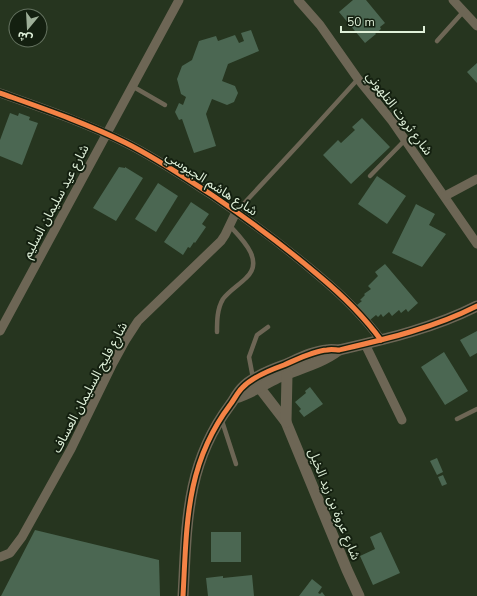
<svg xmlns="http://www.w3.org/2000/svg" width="477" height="596" viewBox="0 0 477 596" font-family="'Nunito Sans','Noto Sans Arabic',sans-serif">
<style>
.building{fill:#4b6752}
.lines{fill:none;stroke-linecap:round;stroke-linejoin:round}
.service{stroke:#6d6655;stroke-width:4.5}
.minor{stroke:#6d6655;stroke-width:9}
.tertiary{stroke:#6d6655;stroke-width:11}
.cycleway-casing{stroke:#142010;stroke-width:8}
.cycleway{stroke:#f48246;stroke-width:5}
.labels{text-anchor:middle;stroke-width:4;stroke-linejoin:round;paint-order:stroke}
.street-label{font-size:13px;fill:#dff0d9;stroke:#142010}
</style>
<rect width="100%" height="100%" fill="#26351f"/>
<g class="building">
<polygon points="353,0 366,0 385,23 380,27 381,29 375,34 376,34 365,43 339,12"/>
<polygon points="251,30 259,51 228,64 222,81 235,86 238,93 234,102 227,105 212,99 206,114 216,146 194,153 182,119 179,120 175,112 179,103 183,105 186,97 181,94 177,79 182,66 192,60 199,41 216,36 218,41 235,35 239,43 244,41 241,33"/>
<polygon points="477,63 477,83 467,72"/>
<polygon points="10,113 18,116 19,113 30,117 29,120 38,123 22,165 0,156 0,140"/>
<polygon points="362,118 390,147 351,184 323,155 338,140 341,143 355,130 352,127"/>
<polygon points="119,167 125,168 125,167 143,178 116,221 93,208"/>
<polygon points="377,176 406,196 387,224 358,204"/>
<polygon points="158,183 178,196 156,232 135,219"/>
<polygon points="191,202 209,214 202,224 206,227 195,243 194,242 190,248 188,247 183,255 164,242"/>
<polygon points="416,204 435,214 429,225 446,234 422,267 392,253"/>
<polygon points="385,264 418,303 408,312 406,309 401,313 399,310 392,316 389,312 383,317 381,314 378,317 376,315 370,320 357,305 362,301 360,300 365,295 364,294 371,289 368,286 378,276 375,272"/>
<polygon points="477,331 477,353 470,357 460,340"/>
<polygon points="444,352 468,391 445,405 421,367"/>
<polygon points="310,387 323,404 304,417 299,411 301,409 295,402 306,393 305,391"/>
<polygon points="437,458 443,472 437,475 430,461"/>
<polygon points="443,475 447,484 442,486 438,477"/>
<polygon points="35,530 159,560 160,596 1,596"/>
<rect x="211" y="532" width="30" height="30"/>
<polygon points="381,532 400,573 373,585 360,556 375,549 370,537"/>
<polygon points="252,575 254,596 208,596 206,578 223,576 223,578"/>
<polygon points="312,579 322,587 318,593 320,594 322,592 325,596 299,596"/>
</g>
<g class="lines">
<g class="service">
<polyline points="437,41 463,12"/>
<polyline points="132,86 165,105"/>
<polyline points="370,176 405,140"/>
<polyline points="236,212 300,143 358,79"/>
<path d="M217 332C217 321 217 309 223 299 229 291 239 285 246 278 265 261 242 239 230 226"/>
<polyline points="253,378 249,357 257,335 268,327"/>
<polyline points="457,419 477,409"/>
<polyline points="222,421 236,464"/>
</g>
<g class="minor">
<polyline points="298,0 320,25 358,79 392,121 477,244"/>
<polyline points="453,0 477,26"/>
<path d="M0 93C42 108 86 123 126 143 156 158 184 177 212 195 249 220 284 246 318 275 342 295 362 314 381 340"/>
<polyline points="445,196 477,179"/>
<polyline points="0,331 179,0"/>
<polyline points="365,344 402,420"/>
<polyline points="0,557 10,553 22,537 71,449 113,363 125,341 138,321 221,241 225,235 236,212"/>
</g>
<g class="tertiary">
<polyline points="259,387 286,422 347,570 359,596"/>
<path d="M235 398C250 394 263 385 277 378 297 369 321 364 339 350"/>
<polyline points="286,422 287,375"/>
<path d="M183 596C187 525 185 465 230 405 234 400 237 393 242 388 252 377 270 370 284 365 298 359 313 351 327 350 331 349 336 350 339 350 386 339 434 328 477 306"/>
</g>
<defs>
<g id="cycleway">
<path d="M0 93C42 108 86 123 126 143 156 158 184 177 212 195 249 220 284 246 318 275 342 295 362 314 381 340"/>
<path d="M183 596C187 525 185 465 230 405 234 400 237 393 242 388 252 377 270 370 284 365 298 359 313 351 327 350 331 349 336 350 339 350 386 339 434 328 477 306"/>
</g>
</defs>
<use href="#cycleway" class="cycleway-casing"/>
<use href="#cycleway" class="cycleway"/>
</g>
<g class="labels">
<g class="street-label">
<text transform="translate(400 113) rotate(53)" y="5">شارع ثروت التلهوني</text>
<text transform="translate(212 183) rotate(33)" y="5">شارع هاشم الجيوسي</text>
<text transform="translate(55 201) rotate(-62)" y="5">شارع عيد سليمان السليم</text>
<text transform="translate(89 387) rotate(-62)" y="5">شارع فليح السليمان العساف</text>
<text transform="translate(335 504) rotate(68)" y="5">شارع عروة بن زيد الخيل</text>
</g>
</g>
<g transform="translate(28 28) rotate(198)"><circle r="19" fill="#142010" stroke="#657360"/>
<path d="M0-3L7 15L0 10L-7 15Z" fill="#9eaf98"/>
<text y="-6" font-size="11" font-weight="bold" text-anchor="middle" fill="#dff0d9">ش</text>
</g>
<path d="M341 26v6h83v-6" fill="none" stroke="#dff0d9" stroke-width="2"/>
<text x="347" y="26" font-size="12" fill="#dff0d9" stroke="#142010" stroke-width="3" paint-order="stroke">50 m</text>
</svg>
